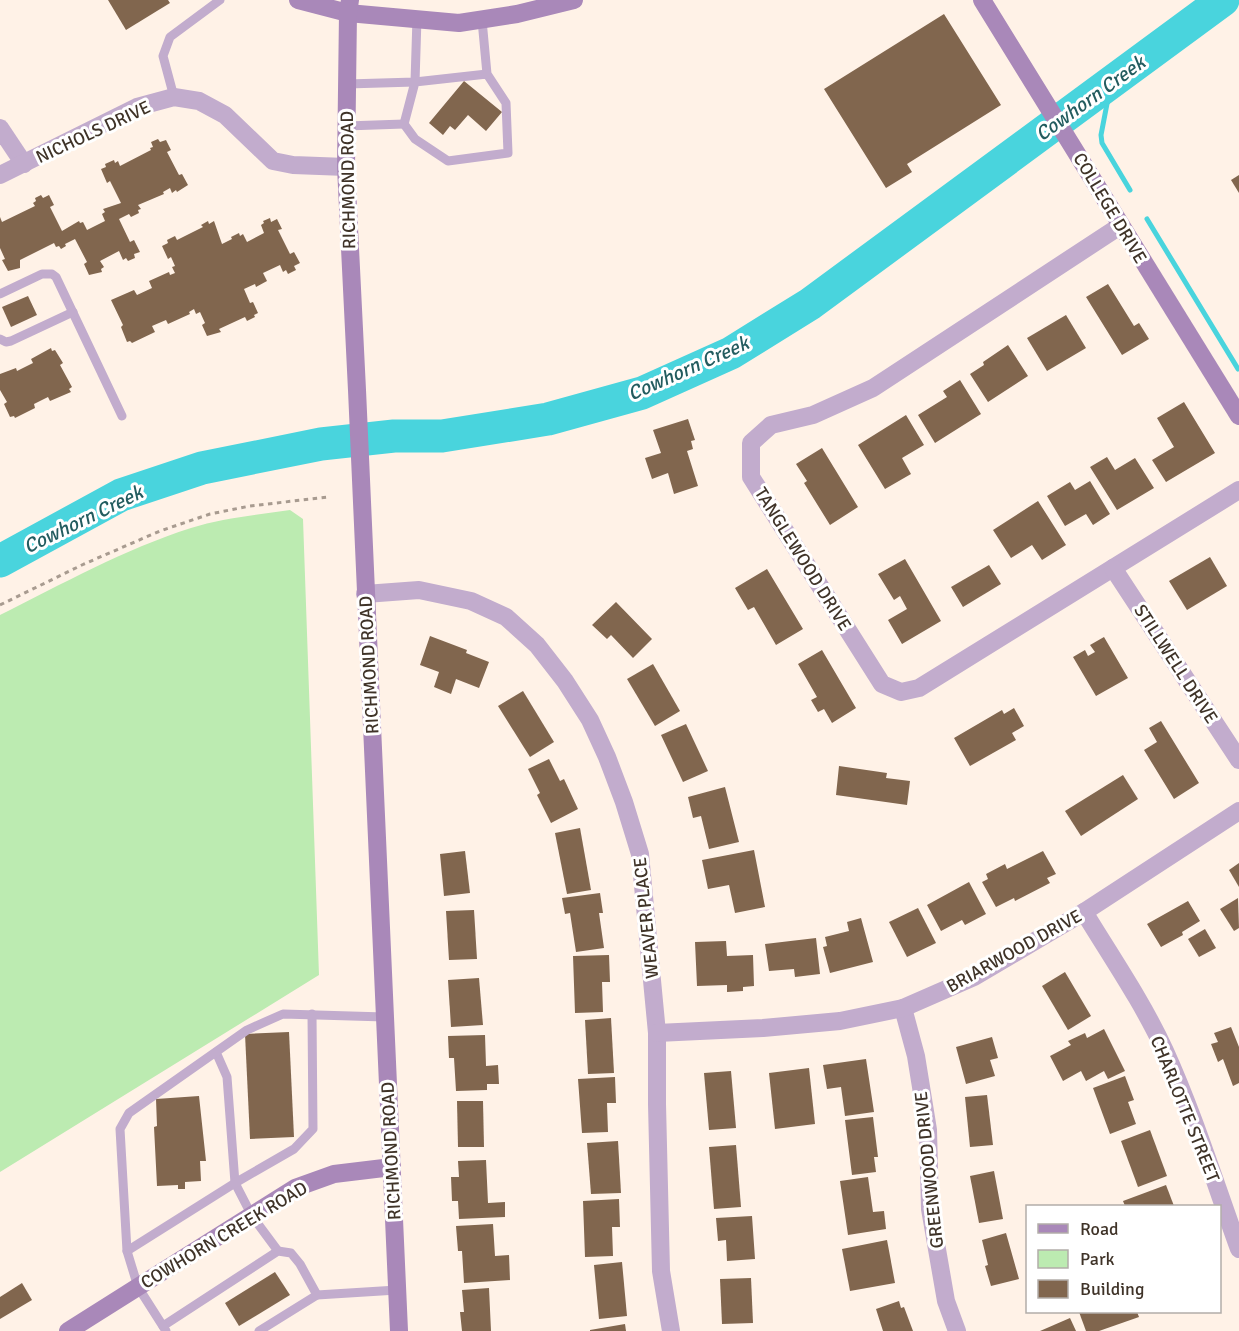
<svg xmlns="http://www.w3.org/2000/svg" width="1239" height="1331" viewBox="0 0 1239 1331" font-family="Signika,sans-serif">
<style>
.green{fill:#bcebb1}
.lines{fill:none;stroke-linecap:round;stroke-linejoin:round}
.stream{stroke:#49d4dd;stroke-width:5}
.river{stroke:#49d4dd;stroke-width:33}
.building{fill:#81664e}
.path{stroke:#a89b90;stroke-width:3;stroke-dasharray:4.5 4.5;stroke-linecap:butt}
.lane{stroke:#c2accd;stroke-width:9}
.street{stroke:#c2accd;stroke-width:18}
.secondary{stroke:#a988b9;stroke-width:18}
.labels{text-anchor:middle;stroke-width:6;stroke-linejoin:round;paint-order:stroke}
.street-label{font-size:18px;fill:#3f3328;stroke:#fff}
.water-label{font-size:20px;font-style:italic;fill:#235c5f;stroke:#fff}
</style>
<rect width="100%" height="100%" fill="#fff2e7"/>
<path class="green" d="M290 510 303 519 319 975 0 1172V615C62 584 125 549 191 528 223 518 257 515 290 510Z"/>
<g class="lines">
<g class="stream">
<polyline points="1111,83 1101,135 1102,143 1130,190"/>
<polyline points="1147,219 1238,369"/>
</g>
<polyline class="river" points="0,561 121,495 202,468 321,444 394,436 442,436 548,419 642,393 731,353 810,304 1223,0"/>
</g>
<g class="building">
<polygon points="108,0 168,0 170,3 126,30"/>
<polygon points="944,14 1001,105 907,164 912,172 886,188 824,89"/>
<polygon points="464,81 502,112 486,131 468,115 455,130 450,126 443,135 429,123"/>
<polygon points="158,139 160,142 166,140 171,150 167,152 179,175 182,174 188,185 177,192 176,190 172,193 170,188 163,192 164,194 138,205 141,209 138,210 139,213 131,217 129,214 119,219 130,242 134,240 140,252 134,254 135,258 128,261 126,258 123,260 119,251 100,261 104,267 101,269 102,272 89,275 84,264 87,262 75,239 65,244 66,246 61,249 59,246 56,247 54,243 20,260 20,268 8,271 2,260 5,259 0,248 0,217 2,222 35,206 33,203 36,201 35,198 41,195 43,198 49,195 54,205 50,207 62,231 79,221 80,223 83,222 87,230 105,221 102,214 105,212 103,209 121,203 110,181 107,183 101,169 106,167 105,164 114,160 115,163 118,161 120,166 151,150 150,148 153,147 151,142"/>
<polygon points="1239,175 1239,193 1231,180"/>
<polygon points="270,218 271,222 277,219 282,229 278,230 290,254 294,252 300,263 294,266 296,270 288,274 286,270 283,272 280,265 263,273 267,281 256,287 255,284 244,289 250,303 253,302 258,313 254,315 255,317 247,321 245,317 219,329 221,332 207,336 202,325 205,323 200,312 196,314 194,309 189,312 190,314 168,324 166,320 152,326 155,332 132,343 130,341 127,342 121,327 123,325 111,300 134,290 137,295 152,288 149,281 169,272 170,275 175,273 172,267 175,266 171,257 168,259 162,246 168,243 167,240 175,236 177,240 203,227 201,225 208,221 209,224 214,221 222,244 232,239 231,237 239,233 240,236 243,234 247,242 264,233 261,225 264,223 263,221"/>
<polygon points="1108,284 1134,326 1139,323 1149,339 1122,355 1086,297"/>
<polygon points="28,296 37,315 11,327 2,307"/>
<polygon points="1066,315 1086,348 1047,371 1027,338"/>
<polygon points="1008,345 1028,376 988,402 970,374 984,365 983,362"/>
<polygon points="51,348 52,351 55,350 63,363 60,365 72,387 69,389 71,392 50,401 48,397 34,404 35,408 15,418 14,416 10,417 4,404 7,402 0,390 0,374 16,368 17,371 33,363 31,359"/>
<polygon points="960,380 981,414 935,443 918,415 947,397 943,391"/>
<polygon points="1184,402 1215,453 1166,482 1152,460 1174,447 1157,418"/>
<polygon points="906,415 924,445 902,458 911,474 885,489 858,445"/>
<polygon points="688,419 695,440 691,441 693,449 687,451 698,486 674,494 668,473 652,479 645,458 661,453 653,430"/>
<polygon points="822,448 858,507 830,525 804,483 807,481 796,464"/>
<polygon points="1107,457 1115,470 1135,458 1154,488 1117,510 1090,467"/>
<polygon points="1090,481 1110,514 1093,525 1086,514 1065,526 1047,496 1070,482 1075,490"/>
<polygon points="1038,501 1066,545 1042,560 1032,545 1011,558 993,530"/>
<polygon points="1210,557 1227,586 1187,610 1169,581"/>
<polygon points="905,559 941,621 902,644 888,620 907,609 900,596 894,600 878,574"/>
<polygon points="989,565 1001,584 963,607 951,587"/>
<polygon points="767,569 803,629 776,645 754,607 748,610 735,588"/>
<polygon points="616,602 652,639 633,658 611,635 607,639 592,625"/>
<polygon points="430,636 467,650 466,653 489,662 479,688 456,679 451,694 434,687 439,672 420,665"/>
<polygon points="1104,637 1128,678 1096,696 1073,657 1085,650 1088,656 1095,652 1090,645"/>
<polygon points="822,650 856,708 832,723 824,709 818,712 811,700 817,697 798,664"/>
<polygon points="653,664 680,711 655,726 627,679"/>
<polygon points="523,691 554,742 530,757 498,706"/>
<polygon points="1014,708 1024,726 1012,733 1016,740 970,766 954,738 1002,710 1004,714"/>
<polygon points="1161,721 1199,783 1174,799 1144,750 1157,742 1149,728"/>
<polygon points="686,724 708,771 683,782 661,735"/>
<polygon points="549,759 560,781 564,779 578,809 551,823 537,795 540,793 528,769"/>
<polygon points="839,766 887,773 886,778 910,781 907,805 836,795"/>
<polygon points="1123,775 1138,799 1081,836 1065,811"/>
<polygon points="725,787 739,842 709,849 701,816 693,818 688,797"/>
<polygon points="580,828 591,890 567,894 555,833"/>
<polygon points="754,850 765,907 735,913 729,885 708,889 702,860"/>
<polygon points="465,851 470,893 444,896 440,854"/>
<polygon points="1043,851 1056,874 1047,878 1050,883 1015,901 1014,898 996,907 982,882 988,879 986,874 1005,864 1007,869"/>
<polygon points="1239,863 1239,887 1229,870"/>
<polygon points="969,882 986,914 965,925 962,920 941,931 927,905"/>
<polygon points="600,893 603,913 599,913 604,948 576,952 570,913 565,914 562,898"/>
<polygon points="1238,898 1239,928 1234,931 1220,909"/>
<polygon points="1188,901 1200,921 1182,932 1183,935 1161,947 1147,924"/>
<polygon points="918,908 936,943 907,957 889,922"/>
<polygon points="474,910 477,959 449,960 446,911"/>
<polygon points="861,918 873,962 830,973 823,947 827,946 825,937 849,931 847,922"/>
<polygon points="1205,929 1216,948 1199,957 1188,939"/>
<polygon points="816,938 820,974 795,977 794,969 769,971 765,944"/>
<polygon points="726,941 727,956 753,955 754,986 743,987 743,991 727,992 727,985 697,986 695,942"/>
<polygon points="609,955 610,982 602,982 603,1012 575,1013 573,956"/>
<polygon points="1065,972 1091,1016 1068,1030 1042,986"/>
<polygon points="479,978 483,1025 451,1027 448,980"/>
<polygon points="611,1018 614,1073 588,1074 585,1020"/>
<polygon points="1231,1027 1239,1047 1239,1083 1233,1086 1223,1059 1218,1062 1211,1044 1218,1042 1214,1033"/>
<polygon points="1104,1029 1125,1071 1108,1079 1104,1071 1086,1081 1081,1071 1063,1081 1050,1056 1071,1045 1068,1041 1085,1033 1087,1038"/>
<polygon points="289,1032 294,1137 250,1139 245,1034"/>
<polygon points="485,1035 486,1066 498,1065 499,1084 487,1084 487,1090 456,1091 454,1058 449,1058 448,1036"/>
<polygon points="992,1037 998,1058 990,1060 995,1076 966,1084 956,1047"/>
<polygon points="866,1059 874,1112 845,1116 841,1087 827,1089 823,1065"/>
<polygon points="809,1068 815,1124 775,1129 769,1073"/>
<polygon points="731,1071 736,1128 709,1130 704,1073"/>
<polygon points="1125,1076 1134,1100 1128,1102 1136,1124 1110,1134 1093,1088"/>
<polygon points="615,1077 616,1103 607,1103 608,1132 582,1133 578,1079"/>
<polygon points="987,1095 993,1145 970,1147 965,1097"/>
<polygon points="199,1096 206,1161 200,1161 201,1181 185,1182 185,1189 178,1189 178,1185 157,1186 154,1127 157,1126 156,1099"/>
<polygon points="457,1101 483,1101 484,1147 458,1147"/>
<polygon points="873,1117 878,1157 874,1157 876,1172 852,1175 845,1120"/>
<polygon points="1150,1130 1167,1176 1138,1187 1121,1141"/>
<polygon points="618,1141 621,1193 591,1194 587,1143"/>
<polygon points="736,1145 741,1207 714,1209 709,1147"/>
<polygon points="486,1160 488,1203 505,1202 505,1217 459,1219 458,1201 452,1201 451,1177 459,1177 458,1161"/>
<polygon points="994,1171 1003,1219 979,1223 970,1176"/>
<polygon points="868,1177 873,1212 884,1211 886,1229 848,1235 840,1181"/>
<polygon points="1166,1185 1174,1206 1125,1206 1123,1201"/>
<polygon points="619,1199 620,1227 612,1227 613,1256 585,1257 583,1201"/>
<polygon points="752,1216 755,1259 727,1261 726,1240 718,1241 716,1218"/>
<polygon points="493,1224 495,1256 509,1255 510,1280 464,1283 462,1251 458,1251 456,1226"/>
<polygon points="1006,1233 1019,1279 991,1286 985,1266 988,1265 982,1240"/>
<polygon points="887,1240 895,1283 850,1291 842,1249"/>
<polygon points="622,1262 627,1316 599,1319 594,1265"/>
<polygon points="275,1272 290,1295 239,1326 225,1303"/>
<polygon points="751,1278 753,1323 722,1324 720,1279"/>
<polygon points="22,1283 32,1300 0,1319 0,1297"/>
<polygon points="489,1288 491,1331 462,1331 460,1312 464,1312 462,1290"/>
<polygon points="899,1301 901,1308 904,1307 913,1331 883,1331 876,1309"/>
<polygon points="1079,1312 1137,1312 1139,1317 1099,1331 1086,1331"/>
<polygon points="1070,1318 1076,1331 1040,1331"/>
<polygon points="625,1324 626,1331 590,1331 590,1330"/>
</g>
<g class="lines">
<polyline class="path" points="0,605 84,564 160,531 210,514 250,506 328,497"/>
<g class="lane">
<polyline points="482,20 487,74 506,103 508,153 448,161 415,139 404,124 415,82 487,74"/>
<polyline points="347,84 415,82 417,18"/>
<polyline points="174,97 163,56 170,37 220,0"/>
<polyline points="346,126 404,124"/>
<polyline points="0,294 42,274 52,274 56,277 122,416"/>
<polyline points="0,339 6,342 11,341 73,312"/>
<polyline points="216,1052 227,1077 235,1183 252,1216 278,1251"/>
<polyline points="127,1251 235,1183 294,1149 313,1129 312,1014"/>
<polyline points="163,1326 278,1251 291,1253 300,1264 317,1295"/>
<polyline points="166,1331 138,1287 127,1251 120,1129 129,1113 247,1030 283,1014 385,1017"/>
<polyline points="259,1331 317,1295 397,1290"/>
</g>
<g class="street">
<polyline points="0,128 24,164"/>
<polyline points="0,175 137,107 174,97 199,101 225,115 273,161 293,165 346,167"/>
<polyline points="1120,226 873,388 813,415 771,425 751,443 751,477 882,684 901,692 919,688 1239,490"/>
<polyline points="1113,568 1239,760"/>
<polyline points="365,594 419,590 471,601 506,617 537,645 565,681 590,720 607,757 624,802 640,854 657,1033 657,1104 661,1271 671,1331"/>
<path d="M1084 912C1112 958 1143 1003 1165 1051 1194 1115 1215 1183 1239 1249"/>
<polyline points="903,1008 916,1056 928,1130 930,1209 946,1301 957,1331"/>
<polyline points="657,1033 763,1028 840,1021 903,1008 974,977 1084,912 1239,811"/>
</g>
<g class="secondary">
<polyline points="298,0 348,13 459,23 517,14 574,0"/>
<polyline points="350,0 348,13 346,167 357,390 399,1331"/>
<polyline points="982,0 1239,416"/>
<polyline points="68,1331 295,1188 334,1174 392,1167"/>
</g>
</g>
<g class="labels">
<g class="street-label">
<text transform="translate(93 132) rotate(-25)" y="6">NICHOLS DRIVE</text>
<text transform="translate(348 180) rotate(-91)" y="6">RICHMOND ROAD</text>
<text transform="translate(1110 208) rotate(59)" y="6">COLLEGE DRIVE</text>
<text transform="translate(803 559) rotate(58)" y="6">TANGLEWOOD DRIVE</text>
<text transform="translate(1176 664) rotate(57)" y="6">STILLWELL DRIVE</text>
<text transform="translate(369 665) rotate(-93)" y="6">RICHMOND ROAD</text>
<text transform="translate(646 918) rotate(-96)" y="6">WEAVER PLACE</text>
<text transform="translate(1014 951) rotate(-29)" y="6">BRIARWOOD DRIVE</text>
<text transform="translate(1185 1109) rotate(68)" y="6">CHARLOTTE STREET</text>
<text transform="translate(391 1151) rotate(-93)" y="6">RICHMOND ROAD</text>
<text transform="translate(929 1170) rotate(-96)" y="6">GREENWOOD DRIVE</text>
<text transform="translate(224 1235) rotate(-31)" y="6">COWHORN CREEK ROAD</text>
</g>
<g class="water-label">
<text transform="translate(1090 98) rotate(-36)" y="7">Cowhorn Creek</text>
<text transform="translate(688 368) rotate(-24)" y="7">Cowhorn Creek</text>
<text transform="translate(83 519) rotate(-26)" y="7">Cowhorn Creek</text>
</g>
</g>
<rect x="1026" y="1205" width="195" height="108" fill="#ffffff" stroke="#b2ada9" stroke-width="1.5"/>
<rect x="1038" y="1224" width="30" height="9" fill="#a988b9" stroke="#b2ada9" stroke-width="1.5"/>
<text x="1080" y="1235" font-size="18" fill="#3f3328">Road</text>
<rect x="1038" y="1250" width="30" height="18" fill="#bcebb1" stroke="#b2ada9" stroke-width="1.5"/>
<text x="1080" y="1265" font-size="18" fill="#3f3328">Park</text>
<rect x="1038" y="1280" width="30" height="18" fill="#81664e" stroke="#b2ada9" stroke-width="1.5"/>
<text x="1080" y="1295" font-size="18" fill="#3f3328">Building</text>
</svg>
